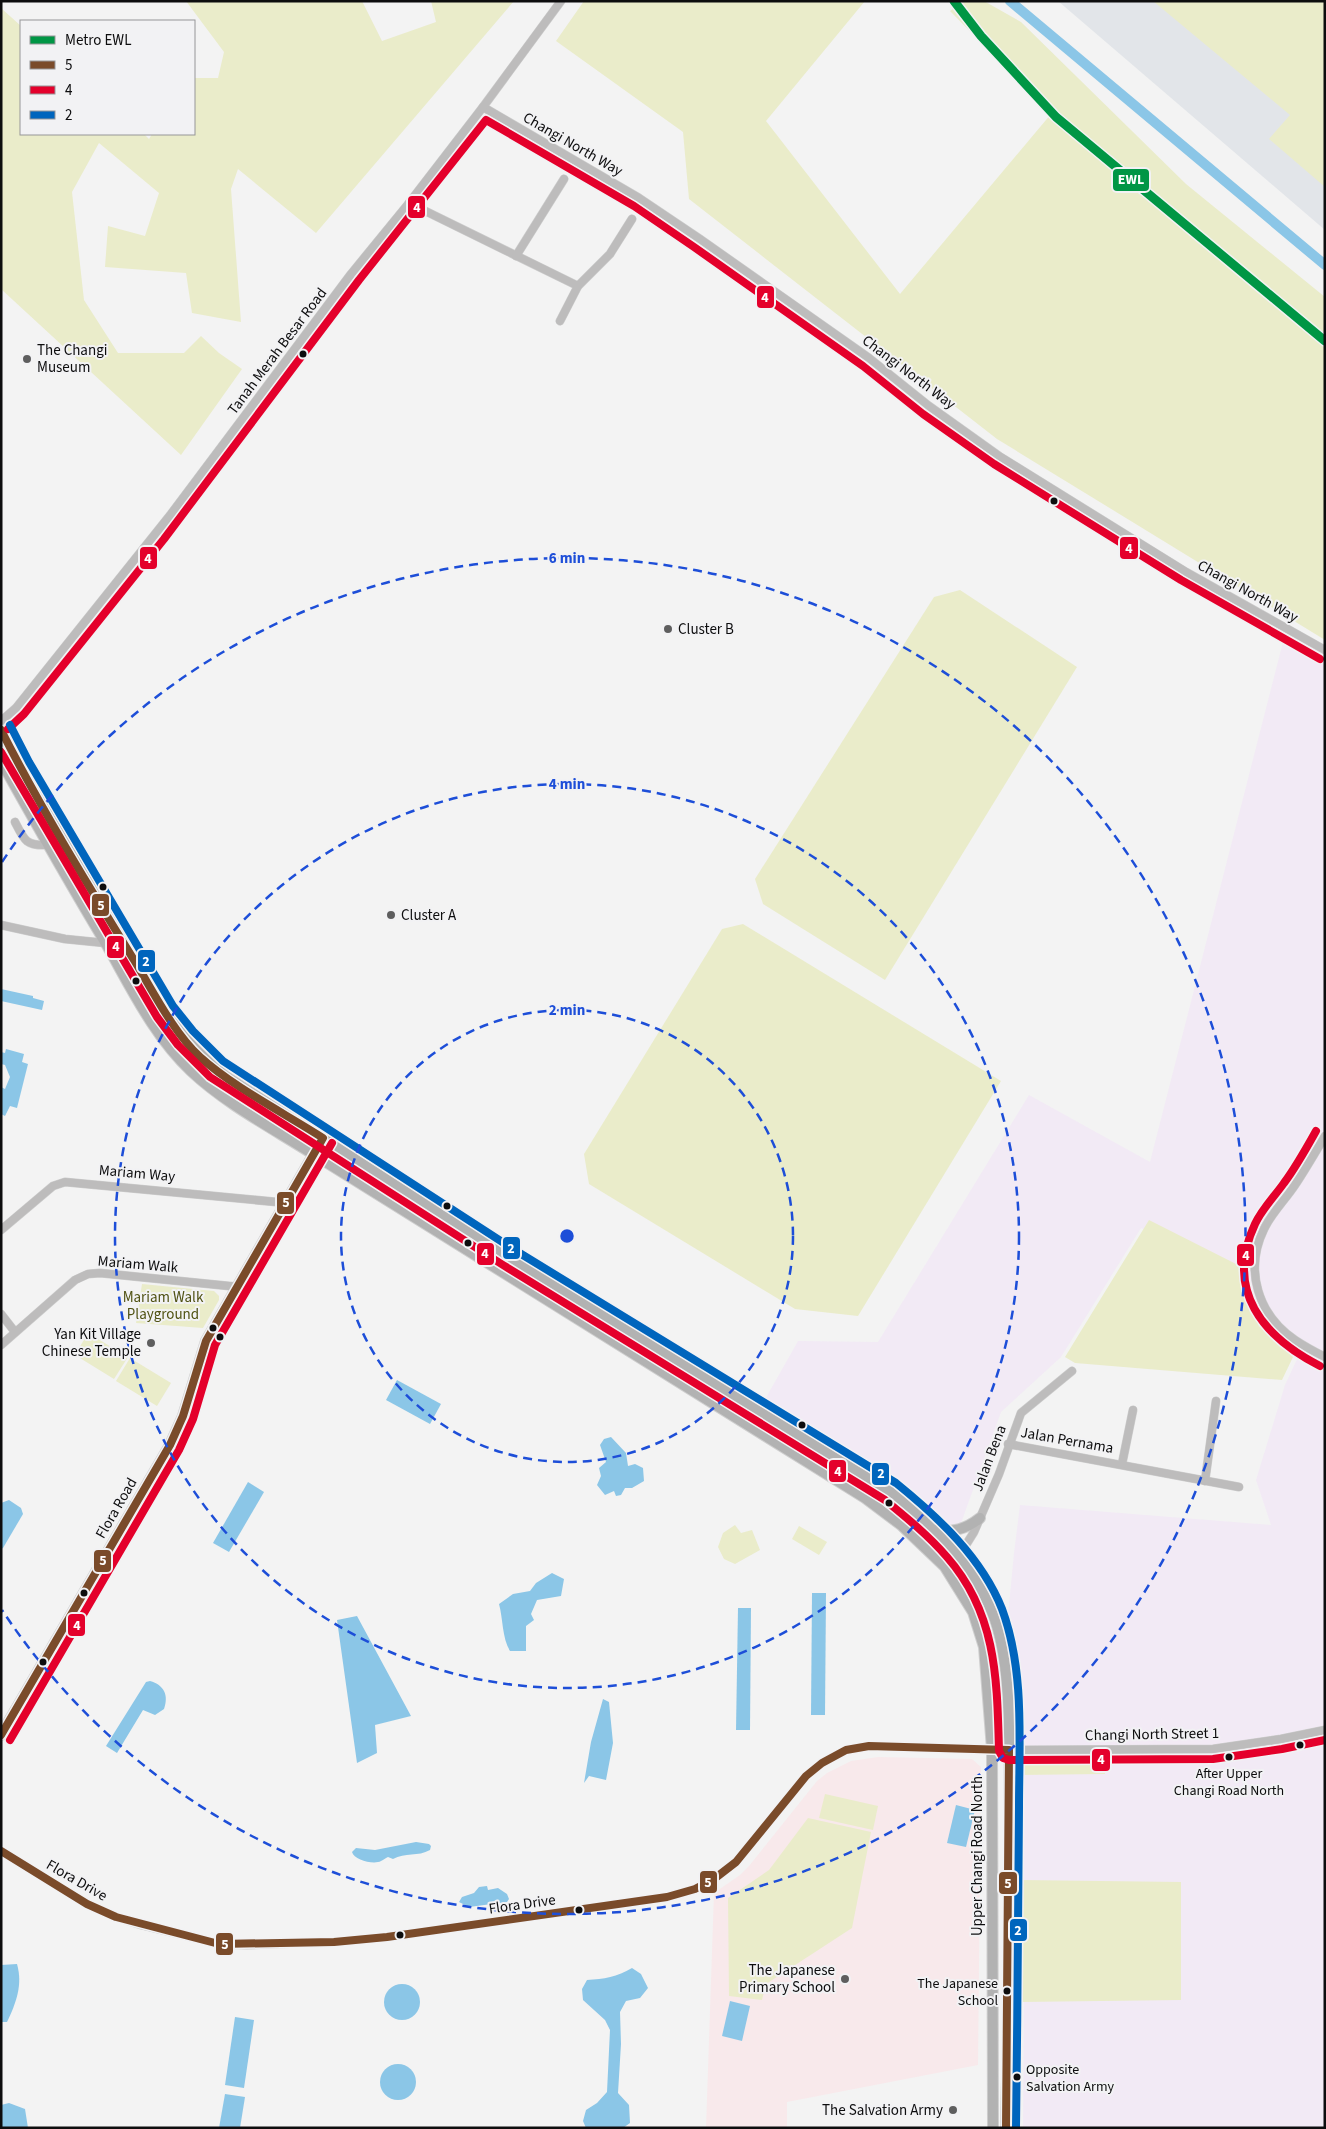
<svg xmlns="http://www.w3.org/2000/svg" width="1326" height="2129" viewBox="0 0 1326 2129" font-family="'Source Sans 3',sans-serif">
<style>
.built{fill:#e2e5e9}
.industrial{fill:#f2eaf5}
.education{fill:#f8e9eb}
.green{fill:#eaecca}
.water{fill:#8bc6e7}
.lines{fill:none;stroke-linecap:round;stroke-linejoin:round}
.canal{stroke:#8bc6e7;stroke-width:10}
.street-casing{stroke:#cecece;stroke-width:9}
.secondary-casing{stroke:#cecece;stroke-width:12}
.street{stroke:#bdbcbc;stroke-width:8}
.secondary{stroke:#b2b2b2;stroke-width:10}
.bus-1-casing{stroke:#f2f2f4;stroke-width:11}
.bus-2-casing{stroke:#f2f2f4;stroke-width:11}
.bus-3-casing{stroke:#f2f2f4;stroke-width:11}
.bus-1{stroke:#7a4b2a;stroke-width:8}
.bus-2{stroke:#e4002b;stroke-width:8}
.bus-3{stroke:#0065bd;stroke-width:8}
.metro-1-casing{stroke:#f2f2f4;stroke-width:12}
.metro-1{stroke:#009645;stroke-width:9}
.ring{fill:none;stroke:#1d4ed8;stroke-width:2.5;stroke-dasharray:9 6}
.bus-dot{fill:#0d0d0e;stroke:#f2f2f4;stroke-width:2}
.poi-dot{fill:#5e5e5e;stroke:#f2f2f4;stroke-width:2}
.labels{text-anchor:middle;stroke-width:4;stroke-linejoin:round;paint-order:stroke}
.bus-label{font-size:14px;fill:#0d0d0e;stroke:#f2f2f4}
.street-label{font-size:15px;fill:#0d0d0e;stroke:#f2f2f4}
.poi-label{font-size:15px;fill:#0d0d0e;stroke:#f2f2f4;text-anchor:start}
.park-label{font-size:15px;fill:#505213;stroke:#f2f2f4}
.centre{fill:#1d4ed8;stroke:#f2f2f4;stroke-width:2.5}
.ring-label{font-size:15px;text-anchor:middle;font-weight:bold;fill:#1d4ed8;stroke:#f2f2f4;stroke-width:4;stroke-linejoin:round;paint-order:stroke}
.line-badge{stroke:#f2f2f4;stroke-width:2}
.badge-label{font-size:14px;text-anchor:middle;font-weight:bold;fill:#fff}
</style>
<rect width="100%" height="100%" fill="#f3f3f3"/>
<polygon class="built" points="1058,1 1325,1 1325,230"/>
<polygon class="industrial" points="1283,642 1325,644 1325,2128 1023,2128 1024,1998 1021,1856 997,1730 1014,1553 1020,1505 1271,1525 1256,1480 1285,1385 1298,1357 1259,1315 1244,1277 1141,1228 1061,1357 1001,1412 956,1537 763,1403 798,1341 878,1342 1029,1095 1150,1162"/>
<polygon class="education" points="878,1757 972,1759 981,1767 978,2065 787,2102 787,2128 706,2128 714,1893 740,1875 749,1866 817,1781 827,1773 851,1761"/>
<g class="green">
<polygon points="186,1 362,1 382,41 436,22 431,1 514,1 316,233 238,169 231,189 241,322 192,313 186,273 105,267 108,226 145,236 159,193 99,143 72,192 84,300 118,353 184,353 201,336 219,353 242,369 181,455 1,289 1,8 21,26 21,134 144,134 149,139 152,134 194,134 194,78 218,78 224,52"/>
<polygon points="584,1 865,1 766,121 900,294 1051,114 950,11 964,1 984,1 1021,22 1186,184 1325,297 1325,640 997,439 689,199 683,132 556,41"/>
<polygon points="1153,1 1325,1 1325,187 1269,139 1290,115"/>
<polygon points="960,590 1077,667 885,980 763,904 755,879 934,597"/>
<polygon points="743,924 1001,1081 858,1316 795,1309 589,1184 584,1154 722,929"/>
<polygon points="1149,1220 1242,1267 1259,1326 1293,1357 1282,1380 1075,1363 1065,1357"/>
<polygon points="142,1284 214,1291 219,1296 219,1300 203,1328 136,1323"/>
<polygon points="88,1333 128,1357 114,1379 75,1355"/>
<polygon points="130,1358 171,1383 157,1406 116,1381"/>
<polygon points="735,1525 741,1533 752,1530 760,1550 735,1564 724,1559 718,1547 723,1533"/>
<polygon points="799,1526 827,1542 819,1555 792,1539"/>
<polygon points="1031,1757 1105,1758 1105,1774 1016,1775"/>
<polygon points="825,1794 878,1806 873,1830 819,1818"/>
<polygon points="808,1818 871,1832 852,1928 766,1984 762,2000 729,1996 728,1898 769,1870"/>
<polygon points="1020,1880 1181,1882 1181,2000 1021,2002"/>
</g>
<g class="water">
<polygon points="1,989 33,996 33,998 44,1001 42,1010 1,1001"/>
<polygon points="6,1049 24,1054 22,1062 28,1064 17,1108 10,1106 5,1116 1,1114 1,1087 5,1089 10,1077 5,1065 1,1064 1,1052 5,1053"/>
<polygon points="397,1380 441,1404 430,1424 386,1400"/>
<polygon points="611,1437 626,1453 628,1466 635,1464 643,1468 644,1481 632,1488 625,1488 621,1495 616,1496 614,1491 605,1495 597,1485 601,1476 599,1468 606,1462 600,1445 604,1439"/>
<polygon points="248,1482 264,1492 229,1552 213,1543"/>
<polygon points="9,1500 21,1508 23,1514 3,1548 1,1549 1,1503"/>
<path d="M552 1573 564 1579 561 1596 537 1600 531 1614 534 1620 526 1626V1651H510C502 1638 503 1618 499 1604L513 1594 530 1591 536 1583Z"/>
<polygon points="812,1593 826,1593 825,1715 811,1715"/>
<polygon points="738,1608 751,1608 750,1730 736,1730"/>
<polygon points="357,1616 411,1716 375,1725 377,1753 357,1763 337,1620"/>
<path d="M150 1681C164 1685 169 1695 164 1709L155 1715 143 1710 117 1753 106 1746 146 1682Z"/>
<polygon points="603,1699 609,1702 613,1743 606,1780 589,1776 584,1783 591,1742"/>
<polygon points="956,1805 975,1810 966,1847 947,1843"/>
<path d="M416 1842 429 1844 431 1846 430 1850C418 1857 405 1852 393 1859L388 1857C385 1858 384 1860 381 1861 374 1865 354 1860 352 1852L356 1848 375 1850Z"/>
<polygon points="487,1886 488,1890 498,1888 507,1894 509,1899 507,1902 469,1907 459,1902 462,1897 474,1893 479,1887"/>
<path d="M17 1964C23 1985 16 2003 7 2022H1V1965Z"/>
<path d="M632 1968 641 1974 648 1988 640 1998 626 2001 620 2012 621 2044 618 2093 629 2105 630 2123 623 2128H586L583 2121 586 2110 597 2103 607 2092 610 2030 605 2020 583 2000 582 1989 587 1980C604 1979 617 1977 632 1968Z"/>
<circle cx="402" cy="2002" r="18"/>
<polygon points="730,2001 750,2006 742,2041 722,2036"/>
<polygon points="235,2017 254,2020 244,2088 225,2085"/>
<circle cx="398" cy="2082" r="18"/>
<polygon points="225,2094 245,2097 240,2128 219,2128"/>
<polygon points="9,2103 25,2109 28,2128 1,2128 1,2105"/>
</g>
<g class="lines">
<polyline class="canal" points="1010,1 1325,265"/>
<defs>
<g id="street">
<polyline points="483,107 639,198 700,239 869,358 929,406 999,456 1186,572 1325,650"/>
<polyline points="409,203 578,286"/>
<polyline points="516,256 564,179"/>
<polyline points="560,321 578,286 610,254 632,219"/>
<polyline points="1,721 16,708 171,514 351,274 409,203 483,107 561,1"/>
<path d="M15 822C24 840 26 846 47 845"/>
<polyline points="1,925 65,939 105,943"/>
<path d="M1325 1136C1315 1153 1305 1170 1295 1185 1285 1200 1271 1214 1264 1229 1244 1270 1258 1315 1295 1340 1304 1346 1315 1352 1325 1357"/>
<polyline points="1,1230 53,1186 65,1182 287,1203"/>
<polyline points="1,1314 15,1332"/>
<polyline points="1,1345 75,1280 88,1274 100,1273 239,1287"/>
<polyline points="1008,1444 1239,1487"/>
<polyline points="1122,1464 1133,1410"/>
<polyline points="1205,1481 1216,1401"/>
<polyline points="945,1567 959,1556 974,1532 999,1474 1021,1413 1072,1371"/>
<polyline points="1,1851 87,1904 116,1917 141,1925 219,1944 247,1945 334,1942 387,1937 667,1897 695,1889 714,1879 736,1862 806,1776 822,1763 846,1750 869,1746 1009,1750 1213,1749 1281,1739 1325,1730"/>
</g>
<g id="secondary">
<path d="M1 730 20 767 165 1011C182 1037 201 1057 225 1076L508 1257 891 1492C932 1528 971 1560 992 1612 1013 1662 1009 1748 1009 1803 1009 1880 1010 1957 1008 2033 1008 2065 1006 2096 1006 2128"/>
<path d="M1 761C35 822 69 882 105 942 131 987 153 1035 191 1071 226 1104 272 1128 313 1154L865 1498 901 1525 945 1567 973 1612 984 1647 992 1749 993 2128"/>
<path d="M934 1530C953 1532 965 1530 980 1518"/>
<polyline points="1,1735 170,1445 183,1416 206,1341 323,1138"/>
</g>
</defs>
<use href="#street" class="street-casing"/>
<use href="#secondary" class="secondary-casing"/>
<use href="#street" class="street"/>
<use href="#secondary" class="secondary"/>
<defs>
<g id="bus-1">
<path d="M1 730C41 809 88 885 134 960 153 991 173 1032 200 1057 233 1087 284 1113 323 1138L206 1341 183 1416 170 1445 1 1735"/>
<polyline points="1,1851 87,1904 116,1917 219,1944 334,1942 387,1937 667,1897 695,1889 714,1879 736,1862 806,1776 822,1763 846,1750 869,1746 1009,1750 1006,2128"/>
</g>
<g id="bus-2">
<polyline points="8,729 24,714 164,539 359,280 486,120 634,206 694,247 863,366 923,414 994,464 1181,580 1320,659"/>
<path d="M1 752 157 1017 178 1045 210 1077 503 1265 885 1500C907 1518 929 1536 947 1557 997 1614 997 1680 999 1751L1003 1758 1009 1760 1213 1759 1282 1749 1325 1740"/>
<path d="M1316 1131C1306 1149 1296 1167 1284 1183 1274 1197 1262 1209 1255 1224 1224 1290 1263 1337 1320 1366"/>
<polyline points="10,1740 179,1450 193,1419 215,1345 332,1143"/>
</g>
<path id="bus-3" d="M10 725 29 762 173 1006 193 1031 223 1061 513 1249 896 1483C938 1517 982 1558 1002 1609 1025 1671 1019 1742 1019 1807 1019 1914 1017 2021 1016 2128"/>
</defs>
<use href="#bus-1" class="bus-1-casing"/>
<use href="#bus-2" class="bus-2-casing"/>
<use href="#bus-3" class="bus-3-casing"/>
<use href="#bus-1" class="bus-1"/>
<use href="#bus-2" class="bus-2"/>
<use href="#bus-3" class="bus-3"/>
<defs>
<polyline id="metro-1" points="954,1 981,36 1056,117 1325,341"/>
</defs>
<use href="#metro-1" class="metro-1-casing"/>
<use href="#metro-1" class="metro-1"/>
</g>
<g class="ring">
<circle cx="567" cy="1236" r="226"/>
<circle cx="567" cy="1236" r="452"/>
<path d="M2 862A678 678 0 1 1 2 1610"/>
</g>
<g class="bus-dot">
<circle cx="303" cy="354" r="4.5"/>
<circle cx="1054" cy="501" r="4.5"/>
<circle cx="103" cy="887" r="4.5"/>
<circle cx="136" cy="981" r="4.5"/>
<circle cx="447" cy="1206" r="4.5"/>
<circle cx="468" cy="1243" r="4.5"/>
<circle cx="213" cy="1328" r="4.5"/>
<circle cx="220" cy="1337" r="4.5"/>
<circle cx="802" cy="1425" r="4.5"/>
<circle cx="889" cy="1503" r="4.5"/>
<circle cx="84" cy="1593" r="4.5"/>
<circle cx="43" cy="1662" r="4.5"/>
<circle cx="1300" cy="1745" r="4.5"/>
<circle cx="1229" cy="1757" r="4.5"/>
<circle cx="579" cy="1910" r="4.5"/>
<circle cx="400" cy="1935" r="4.5"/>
<circle cx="1007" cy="1991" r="4.5"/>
<circle cx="1017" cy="2077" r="4.5"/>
</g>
<g class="poi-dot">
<circle cx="27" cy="359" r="5"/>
<circle cx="668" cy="629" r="5"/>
<circle cx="391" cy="915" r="5"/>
<circle cx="151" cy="1343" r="5"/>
<circle cx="845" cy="1979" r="5"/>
<circle cx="953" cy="2110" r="5"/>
</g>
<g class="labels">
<g class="bus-label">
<text x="1229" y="1778">After Upper<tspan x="1229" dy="17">Changi Road North</tspan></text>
<text x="998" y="1988" text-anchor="end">The Japanese<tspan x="998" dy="17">School</tspan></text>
<text x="1026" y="2074" text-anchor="start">Opposite<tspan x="1026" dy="17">Salvation Army</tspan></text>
</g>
<g class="street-label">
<text transform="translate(573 144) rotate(30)" y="5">Changi North Way</text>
<text transform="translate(277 351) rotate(-53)" y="5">Tanah Merah Besar Road</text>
<text transform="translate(909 372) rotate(37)" y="5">Changi North Way</text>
<text transform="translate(1248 591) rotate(29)" y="5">Changi North Way</text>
<text transform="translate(137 1173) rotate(5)" y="5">Mariam Way</text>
<text transform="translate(138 1264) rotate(5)" y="5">Mariam Walk</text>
<text transform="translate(1067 1440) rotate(10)" y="5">Jalan Pernama</text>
<text transform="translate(989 1458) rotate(-69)" y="5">Jalan Bena</text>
<text transform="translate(116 1508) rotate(-60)" y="5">Flora Road</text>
<text transform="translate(1152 1734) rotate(-1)" y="5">Changi North Street 1</text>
<text transform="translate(977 1856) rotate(-90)" y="5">Upper Changi Road North</text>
<text transform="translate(77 1880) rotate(30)" y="5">Flora Drive</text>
<text transform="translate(522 1904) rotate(-8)" y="5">Flora Drive</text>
</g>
<g class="poi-label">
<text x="37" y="355">The Changi<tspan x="37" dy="17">Museum</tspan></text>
<text x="678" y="634">Cluster B</text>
<text x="401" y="920">Cluster A</text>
<text x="141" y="1339" text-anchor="end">Yan Kit Village<tspan x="141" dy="17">Chinese Temple</tspan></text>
<text x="835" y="1975" text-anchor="end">The Japanese<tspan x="835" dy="17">Primary School</tspan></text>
<text x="943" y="2115" text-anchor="end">The Salvation Army</text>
</g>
<g class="park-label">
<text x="163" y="1302">Mariam Walk<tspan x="163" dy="17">Playground</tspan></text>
</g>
</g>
<circle cx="567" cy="1236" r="8" class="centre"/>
<g class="ring-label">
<text x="567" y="563">6 min</text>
<text x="567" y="789">4 min</text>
<text x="567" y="1015">2 min</text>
</g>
<g class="line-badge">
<rect x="1112" y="168" width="38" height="24" rx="5" fill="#009645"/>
<rect x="407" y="195" width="19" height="24" rx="5" fill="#e4002b"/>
<rect x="756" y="285" width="19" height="24" rx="5" fill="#e4002b"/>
<rect x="1119" y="536" width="20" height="24" rx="5" fill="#e4002b"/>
<rect x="139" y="546" width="19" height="24" rx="5" fill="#e4002b"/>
<rect x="91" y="893" width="19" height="24" rx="5" fill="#7a4b2a"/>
<rect x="106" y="935" width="19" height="24" rx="5" fill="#e4002b"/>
<rect x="137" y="949" width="19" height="24" rx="5" fill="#0065bd"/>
<rect x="276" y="1191" width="19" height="24" rx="5" fill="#7a4b2a"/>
<rect x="502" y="1236" width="19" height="24" rx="5" fill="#0065bd"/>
<rect x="476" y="1242" width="19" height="24" rx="5" fill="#e4002b"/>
<rect x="1236" y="1243" width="19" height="24" rx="5" fill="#e4002b"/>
<rect x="828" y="1459" width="19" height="24" rx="5" fill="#e4002b"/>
<rect x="871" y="1462" width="19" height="24" rx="5" fill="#0065bd"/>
<rect x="93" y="1549" width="19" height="24" rx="5" fill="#7a4b2a"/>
<rect x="67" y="1613" width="19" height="24" rx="5" fill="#e4002b"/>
<rect x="1091" y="1748" width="20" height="24" rx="5" fill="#e4002b"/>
<rect x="699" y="1870" width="19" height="24" rx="5" fill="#7a4b2a"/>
<rect x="998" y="1871" width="20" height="24" rx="5" fill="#7a4b2a"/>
<rect x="1009" y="1918" width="19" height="24" rx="5" fill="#0065bd"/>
<rect x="215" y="1932" width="19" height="24" rx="5" fill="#7a4b2a"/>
</g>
<g class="badge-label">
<text x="1131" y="184">EWL</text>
<text x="417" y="212">4</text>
<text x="765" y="302">4</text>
<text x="1129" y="553">4</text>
<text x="148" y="563">4</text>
<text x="101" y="910">5</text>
<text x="116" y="951">4</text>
<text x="146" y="966">2</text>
<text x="286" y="1207">5</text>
<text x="511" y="1253">2</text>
<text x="485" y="1258">4</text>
<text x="1246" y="1260">4</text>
<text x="838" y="1476">4</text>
<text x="881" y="1478">2</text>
<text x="103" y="1565">5</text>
<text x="77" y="1630">4</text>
<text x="1101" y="1764">4</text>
<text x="708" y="1887">5</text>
<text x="1008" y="1888">5</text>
<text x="1018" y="1935">2</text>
<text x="225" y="1949">5</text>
</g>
<rect width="1326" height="2129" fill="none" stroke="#0d0d0e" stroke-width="5"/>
<rect x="20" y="20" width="175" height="115" fill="#f2f2f4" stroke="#969698"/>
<rect x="30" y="36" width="25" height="8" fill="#009645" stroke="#969698"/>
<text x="65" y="45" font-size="15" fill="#0d0d0e">Metro EWL</text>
<rect x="30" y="61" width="25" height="8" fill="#7a4b2a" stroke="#969698"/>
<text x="65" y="70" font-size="15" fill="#0d0d0e">5</text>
<rect x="30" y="86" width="25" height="8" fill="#e4002b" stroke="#969698"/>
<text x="65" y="95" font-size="15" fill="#0d0d0e">4</text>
<rect x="30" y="111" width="25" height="8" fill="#0065bd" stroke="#969698"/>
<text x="65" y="120" font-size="15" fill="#0d0d0e">2</text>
</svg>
